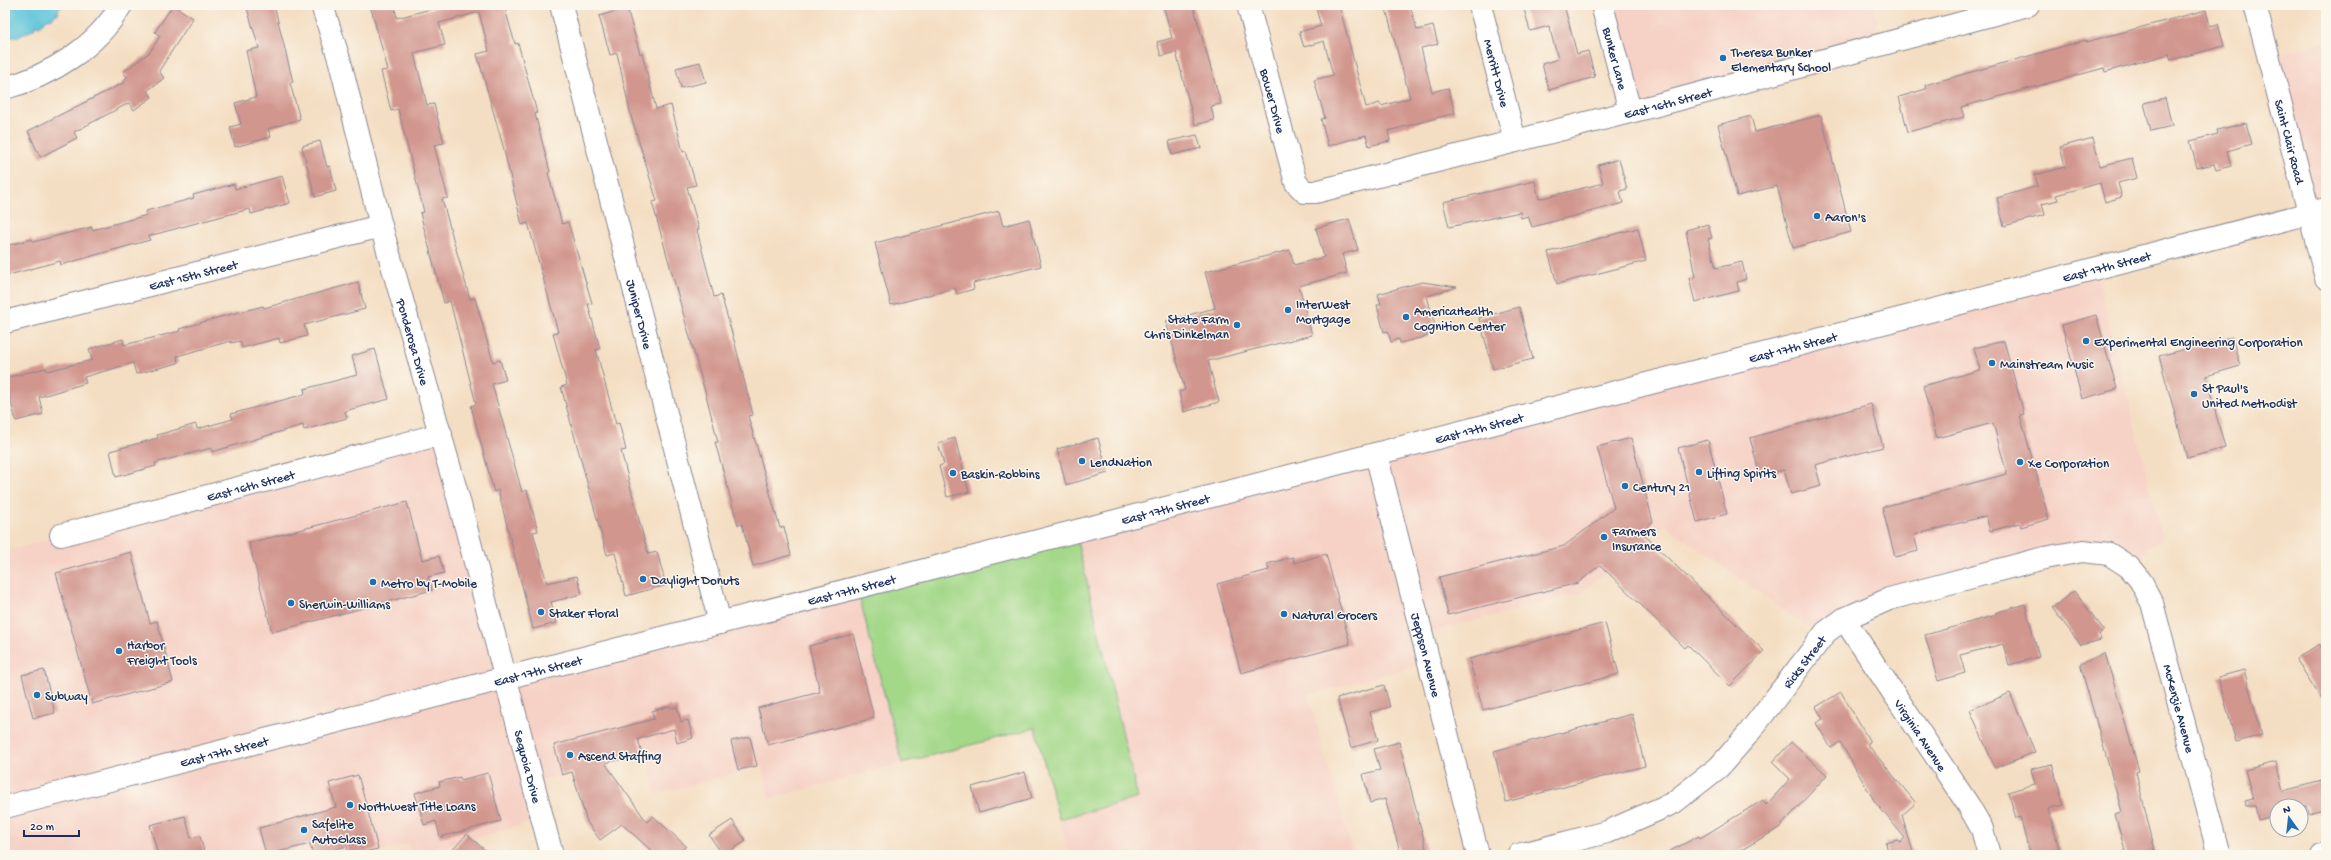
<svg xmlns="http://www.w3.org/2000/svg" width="2331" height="860" viewBox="0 0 2331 860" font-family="'Gochi Hand',sans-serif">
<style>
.built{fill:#f6d1c5}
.green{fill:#a3d889;stroke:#5f8474}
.water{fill:#5dc4da;stroke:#3c7a9c}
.building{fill:#d1968e}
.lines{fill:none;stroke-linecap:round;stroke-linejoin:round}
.minor-casing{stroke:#888690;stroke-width:24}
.major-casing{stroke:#888690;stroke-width:24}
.minor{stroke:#fff;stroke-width:22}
.major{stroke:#fff;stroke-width:22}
.poi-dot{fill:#1f6fb2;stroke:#fbf7ec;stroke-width:1.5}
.labels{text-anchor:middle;stroke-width:3;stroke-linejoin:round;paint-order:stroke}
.poi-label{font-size:13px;fill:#1b2f5e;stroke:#fbf7ec;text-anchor:start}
.street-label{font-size:13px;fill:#1b2f5e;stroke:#fbf7ec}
</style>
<rect width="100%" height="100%" fill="#fbf7ec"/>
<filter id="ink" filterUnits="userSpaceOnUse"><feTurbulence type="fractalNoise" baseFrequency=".025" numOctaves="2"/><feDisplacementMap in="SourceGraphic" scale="8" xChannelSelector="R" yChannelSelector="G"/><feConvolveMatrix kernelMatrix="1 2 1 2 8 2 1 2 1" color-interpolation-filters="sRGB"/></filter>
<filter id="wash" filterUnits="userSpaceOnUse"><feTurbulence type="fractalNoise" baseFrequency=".012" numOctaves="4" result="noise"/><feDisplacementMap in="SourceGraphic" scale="16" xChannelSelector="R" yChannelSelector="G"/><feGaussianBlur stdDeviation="0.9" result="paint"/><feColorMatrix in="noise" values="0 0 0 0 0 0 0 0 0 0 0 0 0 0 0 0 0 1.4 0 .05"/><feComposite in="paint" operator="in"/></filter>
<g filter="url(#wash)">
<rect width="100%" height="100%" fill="#f4dec3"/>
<g class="built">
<polygon points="1601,5 1873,5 1883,44 1630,111"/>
<polygon points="2326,42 2326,278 2269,57"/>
<polygon points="2096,269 2162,537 2129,567 2109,554 1889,599 1822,637 1665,525 1579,594 1422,634 1429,662 1308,695 1353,855 1069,855 1059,819 1138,798 1069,533"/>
<polygon points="441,434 505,678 857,588 902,763 770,799 762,766 656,794 645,753 533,783 543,819 414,855 411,855 408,844 362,855 5,855 5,551"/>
</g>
<polygon class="green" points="1075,532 1138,798 1059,819 1035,728 902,763 857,588"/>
<polygon class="water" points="5,5 63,5 58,10 58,14 55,14 53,18 47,19 40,26 35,25 34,29 18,37 5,37"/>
<g id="blocks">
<g class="building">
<polygon points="173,5 193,18 159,71 164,78 147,91 152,97 134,110 129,103 74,132 77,138 40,157 28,131 125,82 124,80 127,77 123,72 150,52 160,36 155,32"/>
<polygon points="246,5 274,5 293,82 290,83 300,119 268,129 271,137 235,147 230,127 241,124 235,103 256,97 246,51 259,48"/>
<polygon points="370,5 394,5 397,18 446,5 504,5 515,44 518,43 537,113 535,114 550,172 548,173 562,224 568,222 592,303 588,304 600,349 596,350 616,424 619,423 626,450 621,451 648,554 657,552 666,585 626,596 615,553 607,555 561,387 567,385 553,333 558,332 528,223 522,225 503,146 477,54 489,51 479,12 439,23 445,45 414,53 427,105 434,104 444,143 434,145 448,198 442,199 470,299 475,298 493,362 500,360 506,380 492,384 522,492 527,490 538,531 533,532 547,583 577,576 582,594 551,602 557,623 533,629 498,490 494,492 471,406 476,404 450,301 444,303 420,213 424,212 398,109 391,111 381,71 388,70"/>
<polygon points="1173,5 1193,5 1221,104 1211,106 1214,120 1195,125 1176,52 1161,56 1157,42 1172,38 1164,8"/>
<polygon points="1315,5 1339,5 1366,107 1380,103 1381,106 1410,98 1385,5 1410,5 1417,30 1433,26 1438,44 1421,48 1432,92 1448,88 1455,113 1388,131 1390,141 1369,146 1366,135 1328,146 1321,119 1325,118 1314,80 1333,75 1324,41 1304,47 1299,32 1321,26"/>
<polygon points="1523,5 1564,5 1577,54 1588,51 1595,77 1549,90 1542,64 1558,59 1549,26 1530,31"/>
<polygon points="627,8 640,54 642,53 656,109 671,105 683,152 686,151 696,185 687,187 699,229 697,230 714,297 721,295 734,340 753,415 748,416 780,528 784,527 791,555 753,566 742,524 738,525 715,442 718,442 706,395 652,202 657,201 631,116 617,53 610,55 599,16"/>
<polygon points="2206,10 2210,26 2218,24 2224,46 2171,60 2169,54 2105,72 2104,68 1961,107 1964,117 1908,132 1899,97 1926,89 1925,85 2086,40 2086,42"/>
<polygon points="700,62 706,82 681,88 676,68"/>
<polygon points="2165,98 2172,126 2151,131 2144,103"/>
<polygon points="1821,115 1851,232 1793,248 1777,186 1737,196 1718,125 1751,116 1755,132"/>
<polygon points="2246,123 2252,144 2227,151 2231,166 2216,170 2214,164 2197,168 2190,141 2218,134 2217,130"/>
<polygon points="1197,135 1201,148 1172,155 1169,141"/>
<polygon points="2093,138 2100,166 2132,158 2137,178 2118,183 2122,197 2105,202 2100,183 2056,195 2058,200 2042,204 2045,215 2004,226 1997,198 2038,186 2035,175 2065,167 2060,147"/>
<polygon points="320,141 327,167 330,166 336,191 315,197 302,146"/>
<polygon points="1619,159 1627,189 1620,191 1623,203 1532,227 1528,216 1521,218 1520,212 1449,227 1443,202 1535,181 1539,199 1603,183 1598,165"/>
<polygon points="282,176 290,203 251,214 250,209 200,222 149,236 150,240 99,254 61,265 60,261 5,276 5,246 32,239 33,242 92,227 92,230 147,215 146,211 194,198 193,195 234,184 235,189"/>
<polygon points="999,211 1003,226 1029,219 1041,266 973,283 974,289 957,294 955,288 891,305 875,243"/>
<polygon points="1349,219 1358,250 1342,254 1347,273 1299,286 1312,335 1208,361 1219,402 1184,412 1179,392 1185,390 1166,321 1215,308 1205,272 1290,250 1294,265 1324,257 1316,228"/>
<polygon points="1708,224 1712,238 1708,239 1716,268 1742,262 1746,279 1737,282 1739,291 1695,302 1689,278 1695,277 1686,230"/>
<polygon points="1638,228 1646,261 1557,284 1548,252"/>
<polygon points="358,282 365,309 304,325 307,336 280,343 279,338 242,348 240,341 231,343 231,341 177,356 178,363 136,374 133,363 84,377 86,383 39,397 43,414 16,421 5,378 46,368 47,371 92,360 89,349 123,339 124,345 180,331 179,329 224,316 263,306 264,308"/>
<polygon points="1422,282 1457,287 1427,296 1436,330 1427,333 1428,336 1400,343 1399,339 1391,342 1388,331 1384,332 1377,305 1381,304 1378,294"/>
<polygon points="1519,307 1533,359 1493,369 1479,318"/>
<polygon points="2096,315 2117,389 2082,399 2062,325"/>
<polygon points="2232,337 2240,366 2206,376 2225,448 2187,458 2159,356"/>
<polygon points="2004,341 2024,414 2020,415 2049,519 2021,527 2020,523 1990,531 1986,516 1914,535 1918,551 1895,557 1882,507 2007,474 1993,423 1937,438 1923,386 1980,370 1974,348"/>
<polygon points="375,349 389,399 345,411 347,418 304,430 303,425 212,452 211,448 155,463 156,466 116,477 110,451 158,438 157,435 196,424 197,429 233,419 231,414 305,394 304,389 357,375 352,356"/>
<polygon points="1871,404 1883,447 1815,465 1821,486 1791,494 1784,470 1760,476 1750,438"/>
<polygon points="955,438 969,492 947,497 939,466 944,464 938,443"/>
<polygon points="1098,438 1108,473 1066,485 1057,449"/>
<polygon points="1631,438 1653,522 1641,532 1764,651 1730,686 1688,645 1685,648 1600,565 1578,583 1448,615 1439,577 1564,546 1614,508 1597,447"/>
<polygon points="1708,440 1727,514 1697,522 1678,448"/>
<polygon points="407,502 422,560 439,556 444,573 428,577 432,590 272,632 249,543"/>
<polygon points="131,552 150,623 157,621 173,682 92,704 56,573"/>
<polygon points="1326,554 1350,644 1241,673 1217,584 1269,570 1267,564 1293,557 1294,563"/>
<polygon points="2074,591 2104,630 2099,634 2101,640 2081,645 2052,608"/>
<polygon points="2025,604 2039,657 2009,665 2003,644 1960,655 1965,673 1938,681 1925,635 1996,615 1995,613"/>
<polygon points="1605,623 1619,674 1483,710 1469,659"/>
<polygon points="853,634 874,718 768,745 758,708 820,692 809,646"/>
<polygon points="2319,644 2326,654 2326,706 2296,659"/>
<polygon points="2105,653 2139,771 2136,772 2156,855 2126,855 2115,814 2122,812 2080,664"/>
<polygon points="44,670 55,713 33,718 22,675"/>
<polygon points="2244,670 2262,735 2236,742 2218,677"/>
<polygon points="1384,685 1390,707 1370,712 1378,740 1351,748 1337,698"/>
<polygon points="1841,692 1870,742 1867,744 1916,803 1902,815 1914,855 1884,855 1888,852 1886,843 1897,840 1900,842 1905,838 1875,802 1840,742 1831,748 1816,723 1823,719 1816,707"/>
<polygon points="2010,693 2035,752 1995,768 1970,710"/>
<polygon points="670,706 671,708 677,707 681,722 688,720 693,738 677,743 674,729 638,739 642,754 605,763 647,822 653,816 686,846 678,855 656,855 622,824 600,840 587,822 572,772 562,775 554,745 654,719 652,711"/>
<polygon points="1632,714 1645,766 1506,802 1494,751"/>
<polygon points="750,737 757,766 738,770 731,741"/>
<polygon points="1399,742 1426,848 1401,855 1385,799 1370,803 1363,774 1380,770 1374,749"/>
<polygon points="1791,742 1827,775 1779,828 1733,855 1662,855 1699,836 1700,838 1763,800 1766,805 1790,779 1773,762"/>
<polygon points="2276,762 2283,791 2326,780 2326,809 2309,814 2307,806 2277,806 2277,815 2258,820 2255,806 2246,806 2245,801 2253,799 2245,770"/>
<polygon points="2052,764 2064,805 2048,809 2061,855 2030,855 2020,817 2016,818 2008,792 2035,784 2031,769"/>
<polygon points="1025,772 1032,798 979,813 972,787"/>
<polygon points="488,773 501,821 440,837 436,821 424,825 415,793 440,786 439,782 460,777 461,780"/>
<polygon points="358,775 378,849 349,855 347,846 313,855 310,844 266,855 259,828 336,807 329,783"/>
<polygon points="185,816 191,838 200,836 205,855 158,855 150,825"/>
<polygon points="732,820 746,841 723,855 709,835"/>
<polygon points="467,834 490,855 448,855"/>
</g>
</g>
</g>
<g filter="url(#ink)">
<use href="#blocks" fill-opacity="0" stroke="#888690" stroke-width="1"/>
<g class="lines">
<defs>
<g id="minor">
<path id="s1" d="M322 5 340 62 381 226 458 497 552 855"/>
<path id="s2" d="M561 5 720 623"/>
<path id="s3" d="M1248 5 1296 183 1305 192H1315L1661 104 2028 5"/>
<path id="s4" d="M1480 5 1515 141"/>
<path id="s5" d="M1602 5 1630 111"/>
<path id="s6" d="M2255 5 2326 278"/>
<path d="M5 88C50 76 97 47 121 5"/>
<path id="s7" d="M5 322 381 226"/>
<path id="s8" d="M1376 454 1478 855"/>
<path id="s9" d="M61 535 441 434"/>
<path id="s10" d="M1844 619 1969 806 1982 829 1989 855"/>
<path id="s11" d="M1518 855 1607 832 1673 803 1719 767 1748 734 1826 632 1844 619 1889 599 2044 558 2083 551 2109 554 2129 567 2140 580 2152 603 2219 855"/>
<polyline points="2322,855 2326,854"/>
</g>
<g id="major">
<path id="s12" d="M5 807 2326 209"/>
</g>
</defs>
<use href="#minor" class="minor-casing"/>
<use href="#major" class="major-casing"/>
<use href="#minor" class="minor"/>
<use href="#major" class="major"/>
</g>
</g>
<g class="poi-dot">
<circle cx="1723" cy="58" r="4"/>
<circle cx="1817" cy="216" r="4"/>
<circle cx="1288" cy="310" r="4"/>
<circle cx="1406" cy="317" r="4"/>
<circle cx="1237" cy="325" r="4"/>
<circle cx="2086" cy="341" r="4"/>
<circle cx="1992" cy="363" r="4"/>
<circle cx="2194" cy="394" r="4"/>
<circle cx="1082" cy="461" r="4"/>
<circle cx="2020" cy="462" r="4"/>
<circle cx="1699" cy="472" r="4"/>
<circle cx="953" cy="473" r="4"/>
<circle cx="1625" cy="486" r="4"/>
<circle cx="1604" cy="537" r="4"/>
<circle cx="643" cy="579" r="4"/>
<circle cx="373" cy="582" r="4"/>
<circle cx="291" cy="603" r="4"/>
<circle cx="541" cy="612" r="4"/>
<circle cx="1284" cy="614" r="4"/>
<circle cx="119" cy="651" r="4"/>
<circle cx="37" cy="695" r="4"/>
<circle cx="570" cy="755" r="4"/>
<circle cx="350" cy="805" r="4"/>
<circle cx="304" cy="830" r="4"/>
</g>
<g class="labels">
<g class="poi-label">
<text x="1731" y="56">Theresa Bunker<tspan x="1731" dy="15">Elementary School</tspan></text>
<text x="1825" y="221">Aaron's</text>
<text x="1296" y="308">InterWest<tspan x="1296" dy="15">Mortgage</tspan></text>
<text x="1414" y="315">AmericaHealth<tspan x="1414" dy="15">Cognition Center</tspan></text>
<text x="1229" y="323" text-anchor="end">State Farm<tspan x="1229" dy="15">Chris Dinkelman</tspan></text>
<text x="2094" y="346">Experimental Engineering Corporation</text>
<text x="2000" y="368">Mainstream Music</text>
<text x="2202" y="392">St Paul's<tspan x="2202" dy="15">United Methodist</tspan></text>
<text x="1090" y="466">LendNation</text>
<text x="2028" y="467">Xe Corporation</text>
<text x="1707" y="477">Lifting Spirits</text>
<text x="961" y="478">Baskin-Robbins</text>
<text x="1633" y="491">Century 21</text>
<text x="1612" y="535">Farmers<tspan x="1612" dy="15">Insurance</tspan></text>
<text x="651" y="584">Daylight Donuts</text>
<text x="381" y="587">Metro by T-Mobile</text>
<text x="299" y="608">Sherwin-Williams</text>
<text x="549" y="617">Staker Floral</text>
<text x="1292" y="619">Natural Grocers</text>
<text x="127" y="649">Harbor<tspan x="127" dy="15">Freight Tools</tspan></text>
<text x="45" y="700">Subway</text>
<text x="578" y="760">Ascend Staffing</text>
<text x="358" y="810">Northwest Title Loans</text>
<text x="312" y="828">Safelite<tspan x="312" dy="15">AutoGlass</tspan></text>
</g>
<g class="street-label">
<text dy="5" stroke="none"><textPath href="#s5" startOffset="55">Bunker Lane</textPath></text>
<text dy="5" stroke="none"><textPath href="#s4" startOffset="70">Merritt Drive</textPath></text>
<text dy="5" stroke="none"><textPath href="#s3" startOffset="99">Bower Drive</textPath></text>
<text dy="5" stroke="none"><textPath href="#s3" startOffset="571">East 16th Street</textPath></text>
<text dy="5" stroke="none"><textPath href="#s6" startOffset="141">Saint Clair Road</textPath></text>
<text dy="5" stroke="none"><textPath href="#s12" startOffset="2170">East 17th Street</textPath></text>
<text dy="5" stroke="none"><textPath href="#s7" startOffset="194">East 15th Street</textPath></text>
<text dy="5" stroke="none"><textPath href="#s2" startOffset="319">Juniper Drive</textPath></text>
<text dy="5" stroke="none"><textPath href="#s1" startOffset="349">Ponderosa Drive</textPath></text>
<text dy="5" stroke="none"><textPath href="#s12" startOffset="1846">East 17th Street</textPath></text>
<text dy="5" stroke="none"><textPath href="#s12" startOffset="1522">East 17th Street</textPath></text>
<text dy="5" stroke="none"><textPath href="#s9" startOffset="196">East 16th Street</textPath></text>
<text dy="5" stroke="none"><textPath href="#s12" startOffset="1198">East 17th Street</textPath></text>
<text dy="5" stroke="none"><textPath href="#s12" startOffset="874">East 17th Street</textPath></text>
<text dy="5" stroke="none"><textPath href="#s8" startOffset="207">Jeppson Avenue</textPath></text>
<text dy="5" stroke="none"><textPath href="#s11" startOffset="358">Ricks Street</textPath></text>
<text dy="5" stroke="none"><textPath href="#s12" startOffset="550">East 17th Street</textPath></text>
<text dy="5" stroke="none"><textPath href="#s11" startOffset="868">McKenzie Avenue</textPath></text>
<text dy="5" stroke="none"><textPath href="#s10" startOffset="139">Virginia Avenue</textPath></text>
<text dy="5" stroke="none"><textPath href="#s12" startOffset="226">East 17th Street</textPath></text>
<text dy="5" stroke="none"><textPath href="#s1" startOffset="789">Sequoia Drive</textPath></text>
</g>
</g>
<rect width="2331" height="860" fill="none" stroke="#fbf7ec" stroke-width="20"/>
<g transform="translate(2289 818) rotate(345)"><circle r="19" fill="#fbf7ec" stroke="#a1a7b3"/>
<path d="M0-3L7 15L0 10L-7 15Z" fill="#1f6fb2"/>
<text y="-6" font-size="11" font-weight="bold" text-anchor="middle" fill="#1b2f5e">N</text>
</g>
<path d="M24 830v6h55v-6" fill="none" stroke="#1b2f5e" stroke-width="2"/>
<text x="30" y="830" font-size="12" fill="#1b2f5e" stroke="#fbf7ec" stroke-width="3" paint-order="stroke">20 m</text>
</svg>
